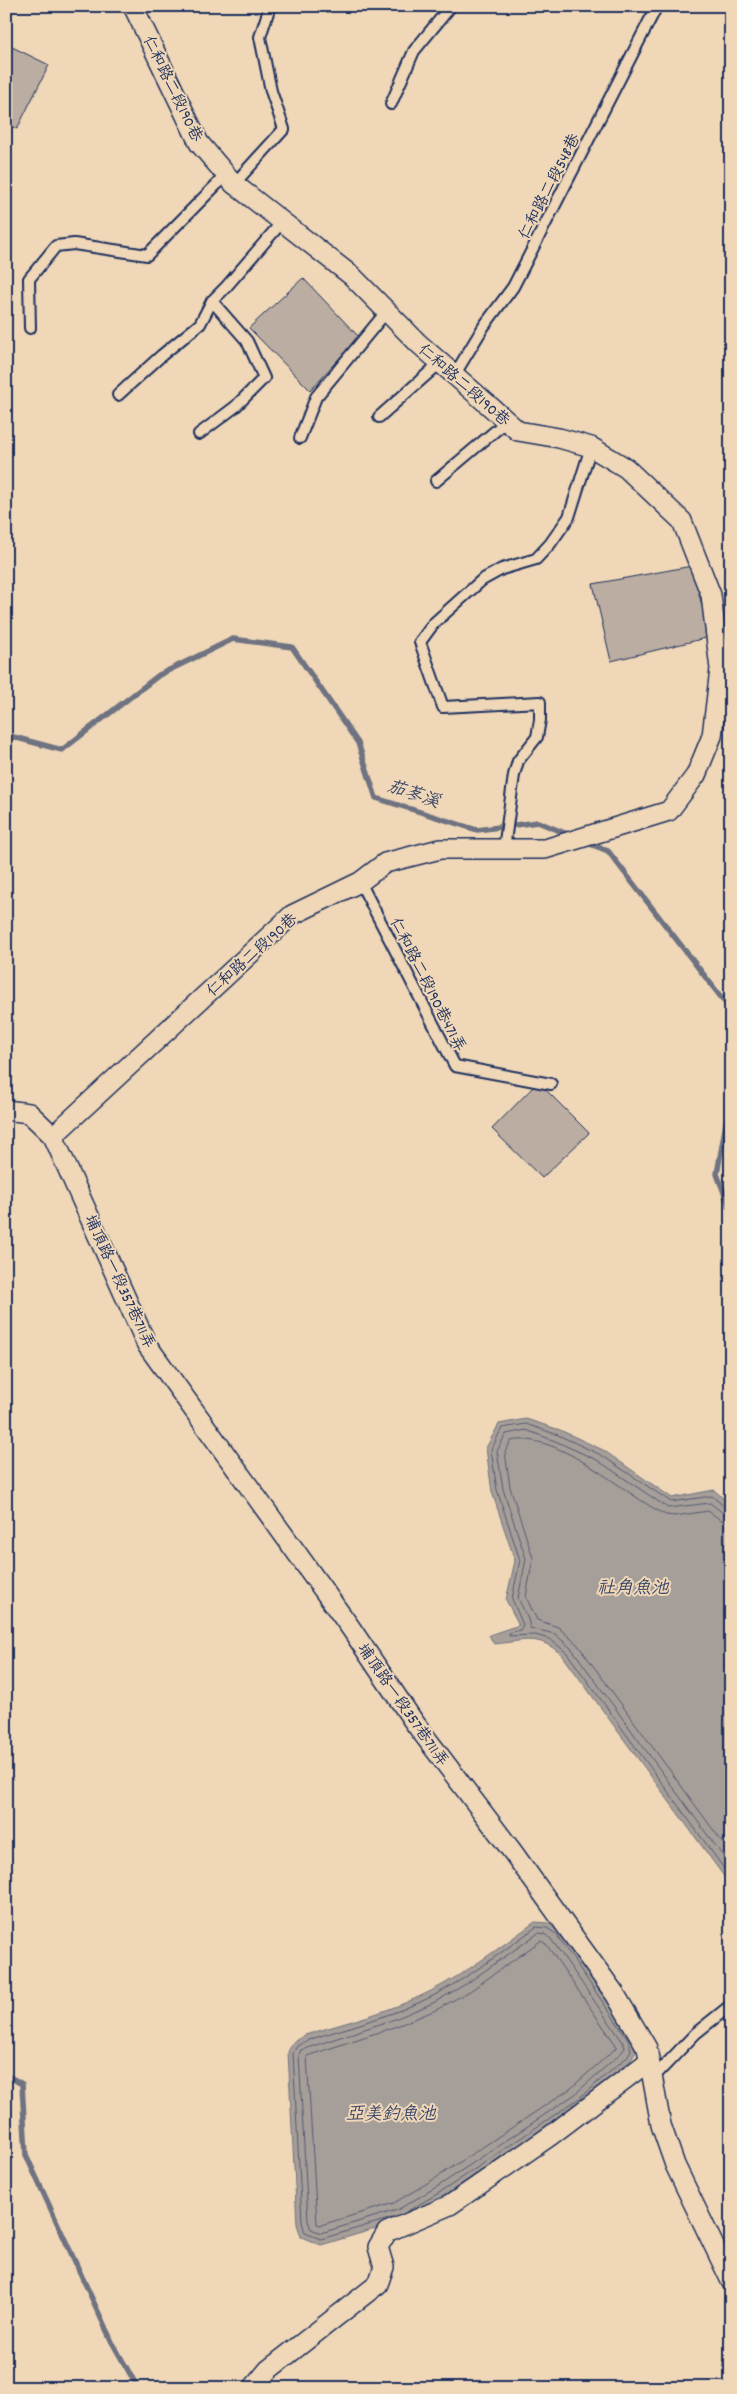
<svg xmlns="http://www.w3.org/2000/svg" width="737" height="2394" viewBox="0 0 737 2394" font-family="Dekko,'LXGW WenKai TC',sans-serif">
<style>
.water{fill:#a69e98;stroke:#6e7281}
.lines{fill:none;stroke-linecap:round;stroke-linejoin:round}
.shore{stroke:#535b75;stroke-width:1}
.stream{stroke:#6e7281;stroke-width:5.5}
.building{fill:#bbada1;stroke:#1b2f5e}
.lane-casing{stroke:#1b2f5e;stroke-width:14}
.street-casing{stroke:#1b2f5e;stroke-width:22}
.lane{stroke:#efd7b7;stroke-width:10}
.street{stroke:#efd7b7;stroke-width:19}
.labels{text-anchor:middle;stroke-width:4;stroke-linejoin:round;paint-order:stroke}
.street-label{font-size:16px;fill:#1b2f5e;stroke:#efd7b7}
.water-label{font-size:18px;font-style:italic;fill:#37456a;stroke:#efd7b7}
</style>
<rect width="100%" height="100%" fill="#efd7b7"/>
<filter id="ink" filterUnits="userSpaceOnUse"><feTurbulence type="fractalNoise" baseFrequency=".02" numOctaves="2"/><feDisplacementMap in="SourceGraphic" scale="10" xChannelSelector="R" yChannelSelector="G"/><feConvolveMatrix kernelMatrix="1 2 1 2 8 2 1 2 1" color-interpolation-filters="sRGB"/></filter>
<g filter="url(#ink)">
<g class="water">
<path d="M526 1419 560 1430 603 1450 672 1498 714 1490 731 1505V1886L563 1656C538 1633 526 1641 494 1644L489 1635 519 1625 506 1600 515 1561 492 1492 486 1448 499 1424Z"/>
<path d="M535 1922 549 1923 559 1930 633 2037 637 2050 631 2060 581 2103 447 2194 402 2221 321 2245 301 2237 297 2224 288 2052 293 2042 305 2035C347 2022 390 2012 429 1992 467 1973 501 1946 535 1922Z"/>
</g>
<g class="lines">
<g class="shore">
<polyline points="731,1508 726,1508 712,1496 671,1502 601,1455 558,1435 526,1424 502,1428 491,1450 497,1490 520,1560 512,1599 523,1625 520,1630 509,1633 509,1636 535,1635 550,1639 567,1653 731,1878"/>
<polyline points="731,1515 723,1513 710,1503 668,1508 597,1460 555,1441 526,1430 506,1434 497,1451 503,1489 526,1559 518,1598 528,1619 530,1628 555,1634 572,1649 731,1867"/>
<path d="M731 1522 721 1520 708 1511 675 1516 666 1515C626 1496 558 1430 511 1441L505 1452 510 1487 533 1558 526 1597 537 1620 558 1627 578 1645 731 1854"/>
<polygon points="539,1933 545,1934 551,1939 623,2042 625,2048 622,2052 574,2095 440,2185 397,2210 321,2233 311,2229 308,2221 299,2055 301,2050 395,2019 433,2003 466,1984"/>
<polygon points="541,1941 546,1944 616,2045 616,2048 570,2089 436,2178 394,2203 321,2225 317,2224 307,2056 397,2026 436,2010 470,1991"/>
<path d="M392 2218 321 2239 305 2233 302 2222 293 2053 297 2046 308 2040C349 2027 392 2016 431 1997 468 1978 502 1952 536 1927L547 1928 556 1934 628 2039 631 2050 627 2057 578 2099 444 2190 406 2212"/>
</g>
<g class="stream">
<polyline points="6,735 62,750 159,675 233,639 292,647 358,743 376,798 477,830 538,822 572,836"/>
<polyline points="585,842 608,851 731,1010"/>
<polyline points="731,1095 717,1174 731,1211"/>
<polyline points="6,2075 22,2084 26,2155 112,2342 138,2388"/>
</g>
</g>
<g class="building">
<polygon points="6,44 49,65 17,129 6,124"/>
<polygon points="303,278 359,337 310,390 249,328"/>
<polygon points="692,566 710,637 611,661 593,584"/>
<polygon points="538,1082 589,1133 542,1178 492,1129"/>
</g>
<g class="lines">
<defs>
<g id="lane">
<polyline points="391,104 414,51 451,6"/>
<polyline points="234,184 284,129 271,91 260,37 270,6"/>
<polyline points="30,328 29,279 56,246 74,244 147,255 226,175"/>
<polyline points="455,374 484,326 513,287 657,6"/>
<polyline points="118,395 162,355 200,324 212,301 226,287 282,222"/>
<polyline points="379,417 441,362"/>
<polyline points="199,434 235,407 264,378 247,341 212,301"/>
<polyline points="300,438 316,397 387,311"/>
<polyline points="436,481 507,421"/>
<polyline points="504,849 514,775 518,761 537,737 540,720 540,702 443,707 420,642 434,623 482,580 502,569 536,559 550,544 569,517 591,447"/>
<polyline points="360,882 455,1066 551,1084"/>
<polyline points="652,2079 696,2033 731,2005"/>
</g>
<g id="street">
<polyline points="6,1110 29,1113 53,1136 147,1345 350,1627 414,1722 512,1851 615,1994 647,2048 661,2125 675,2165 731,2281"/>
<polyline points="53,1136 292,915 360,882 385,863 440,849 545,849 669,811 696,775 712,736 720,669 711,595 682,521 626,468 591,447 559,438 518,431 418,343 352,276 234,184 199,143 133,6"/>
<polyline points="253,2388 268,2370 378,2284 384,2267 378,2247 387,2232 450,2205 550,2136 649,2061"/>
</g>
</defs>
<use href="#lane" class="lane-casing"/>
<use href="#street" class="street-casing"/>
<use href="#lane" class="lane"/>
<use href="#street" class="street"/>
</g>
</g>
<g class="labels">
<g class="street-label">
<text transform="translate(174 88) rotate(64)" y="6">仁和路二段190巷</text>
<text transform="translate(548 186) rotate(-63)" y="6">仁和路二段548巷</text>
<text transform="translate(465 384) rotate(41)" y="6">仁和路二段190巷</text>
<text transform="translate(251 954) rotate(-42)" y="6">仁和路二段190巷</text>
<text transform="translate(429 984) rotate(63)" y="6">仁和路二段190巷471弄</text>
<text transform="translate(121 1281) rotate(65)" y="6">埔頂路一段357巷711弄</text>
<text transform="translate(404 1704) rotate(55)" y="6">埔頂路一段357巷711弄</text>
</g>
<g class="water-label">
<text transform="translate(414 793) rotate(19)" y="6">茄苳溪</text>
<text x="633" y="1593">社角魚池</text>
<text x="391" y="2119">亞美釣魚池</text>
</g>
</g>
<rect width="737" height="2394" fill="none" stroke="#efd7b7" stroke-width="25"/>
<rect x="12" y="12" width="712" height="2369" fill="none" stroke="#1b2f5e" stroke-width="2" filter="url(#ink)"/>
</svg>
